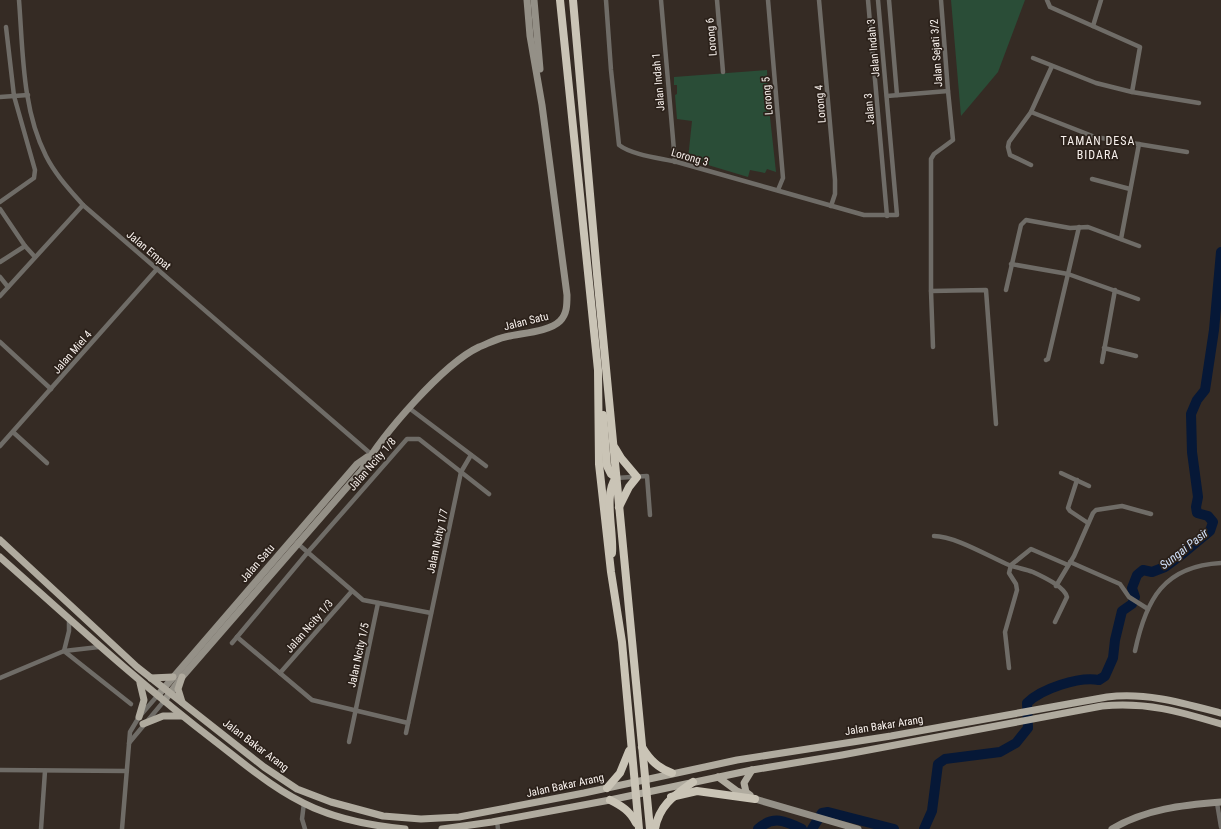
<svg xmlns="http://www.w3.org/2000/svg" width="1221" height="829" viewBox="0 0 1221 829" font-family="'Roboto Condensed',sans-serif">
<style>
.green{fill:#2a4d37}
.lines{fill:none;stroke-linecap:round;stroke-linejoin:round}
.river{stroke:#061837;stroke-width:10}
.street{stroke:#6f6c67;stroke-width:4.5}
.secondary{stroke:#949087;stroke-width:7}
.primary{stroke:#b0ab9f;stroke-width:7}
.highway{stroke:#cac4b6;stroke-width:8}
.labels{text-anchor:middle;stroke-width:3.5;stroke-linejoin:round;paint-order:stroke}
.street-label{font-size:11px;fill:#f9f2ee;stroke:#2b211a}
.neighbourhood-label{font-size:12px;letter-spacing:1px;fill:#f9f2ee;stroke:#2b211a}
.water-label{font-size:12px;font-style:italic;fill:#d2e2fb;stroke:#2b211a}
</style>
<rect width="100%" height="100%" fill="#352b24"/>
<g class="green">
<polygon points="951,0 1025,0 998,72 961,116"/>
<polygon points="767,70 768,100 765,100 765,108 769,108 776,172 767,169 765,173 750,170 748,177 688,159 692,121 677,119 675,95 677,94 677,85 674,85 674,77"/>
</g>
<g class="lines">
<g class="river">
<path d="M758 829C773 815 786 821 802 829"/>
<polyline points="812,829 822,813 828,812 894,829"/>
<path d="M924 829 932 811 938 764 945 759 1000 752 1016 743 1028 728 1027 703C1041 689 1079 676 1099 680L1105 676 1113 658 1115 640 1122 611 1132 604 1135 597 1132 588 1137 575 1143 570 1152 572 1165 567 1180 556 1210 531 1213 522 1208 516 1197 513 1196 507 1198 497 1192 452 1191 414 1197 400 1205 390 1214 330 1221 252"/>
</g>
<g class="street">
<path d="M19 0C23 51 22 109 46 156 55 174 69 189 83 205L371 454"/>
<path d="M606 0 611 70 619 145C632 155 660 158 677 162 739 180 802 197 864 215H897L878 0"/>
<polyline points="661,0 675,162"/>
<polyline points="717,0 723,72"/>
<polyline points="768,0 783,178 778,190"/>
<polyline points="819,0 835,180 835,194 831,206"/>
<polyline points="868,0 887,216"/>
<polyline points="889,0 897,95"/>
<polyline points="1047,0 1050,7 1140,47 1132,92 1199,103"/>
<polyline points="1093,26 1101,0"/>
<polyline points="1033,58 1096,83 1132,92"/>
<polyline points="887,96 948,91 941,0"/>
<polyline points="0,97 28,95"/>
<polyline points="1031,112 1095,137 1187,152"/>
<polyline points="1031,165 1010,155 1008,147 1009,142 1031,112 1052,66"/>
<polyline points="1092,179 1130,189"/>
<polyline points="0,202 34,178 35,170 14,96 6,27"/>
<polyline points="0,209 25,246 35,257"/>
<polyline points="1121,239 1139,144"/>
<polyline points="0,262 25,246"/>
<polyline points="1011,264 1068,274 1138,299"/>
<polyline points="0,277 8,287"/>
<polyline points="1006,290 1021,225 1026,220 1070,228 1088,227 1139,246"/>
<polyline points="931,291 986,290 996,424"/>
<polyline points="0,296 83,205"/>
<polyline points="0,342 51,389"/>
<polyline points="933,347 931,291 931,159 934,154 953,140 948,91"/>
<polyline points="1104,348 1136,356"/>
<polyline points="1046,360 1048,359 1079,227"/>
<polyline points="1102,362 1115,290"/>
<polyline points="409,408 486,466"/>
<polyline points="13,432 47,463"/>
<polyline points="0,446 157,269"/>
<polyline points="1061,473 1089,486"/>
<polyline points="616,478 647,476 650,515"/>
<polyline points="1077,480 1068,508 1070,511 1088,523"/>
<path d="M934 536C955 536 990 557 1009 565 1017 568 1025 569 1033 572 1043 577 1064 586 1067 597L1055 622"/>
<polyline points="297,543 363,600 431,613"/>
<polyline points="1070,562 1120,584 1129,597 1148,609"/>
<polyline points="1056,586 1074,556 1093,513 1096,510 1122,506 1151,514"/>
<polyline points="237,637 312,700 408,723"/>
<polyline points="232,643 308,552 407,439 419,439 489,494"/>
<polyline points="64,651 131,704"/>
<polyline points="64,651 69,631 69,618"/>
<path d="M1135 651C1146 599 1164 566 1221 563"/>
<polyline points="1009,668 1005,632 1017,590 1016,584 1009,573 1011,565 1031,549 1068,565"/>
<polyline points="280,673 352,591"/>
<polyline points="0,678 64,651 99,647"/>
<polyline points="406,733 461,472 471,455"/>
<polyline points="349,742 378,603"/>
<polyline points="129,743 164,701"/>
<polyline points="0,770 127,771"/>
<polyline points="304,803 302,819 305,829"/>
<polyline points="1217,803 1221,827"/>
<polyline points="497,821 498,829"/>
<polyline points="41,829 45,771"/>
<polyline points="122,829 130,732 139,717 158,695"/>
</g>
<g class="secondary">
<polyline points="534,0 540,69"/>
<polyline points="158,695 357,464 367,457"/>
<path d="M164 701 182 677 362 470C382 435 443 364 479 347 487 344 496 339 505 337 520 333 549 332 560 321 567 314 567 305 567 295L542 105 530 36 527 0"/>
<polyline points="755,799 858,829"/>
<path d="M1112 829C1145 809 1183 805 1221 802"/>
</g>
<g class="primary">
<path d="M0 540 137 667 264 767 297 789 331 802 383 816 421 819 459 817 584 793 737 760 891 736 1107 697C1146 692 1183 703 1221 713"/>
<path d="M0 557C71 620 140 684 216 742 247 766 277 792 314 808 342 820 374 826 405 829"/>
<polyline points="151,678 173,677"/>
<polyline points="182,702 178,689 182,677"/>
<polyline points="139,717 144,700 140,683"/>
<polyline points="143,724 163,716 182,716"/>
<polyline points="718,777 737,791 749,796"/>
<polyline points="750,795 746,792 744,783 752,770"/>
<path d="M442 829 492 822 610 800 752 770 842 755 1102 706C1147 702 1178 711 1221 724"/>
</g>
<g class="highway">
<polyline points="560,0 598,370 599,464 611,572 622,642 639,829"/>
<polyline points="573,0 597,274 650,829"/>
<polyline points="603,415 607,466 611,474 616,478"/>
<polyline points="615,448 621,458 637,477 629,487 619,507"/>
<path d="M612 553C614 533 603 493 616 478"/>
<path d="M642 747C650 760 658 768 672 773"/>
<polyline points="607,788 620,773 629,751"/>
<polyline points="671,797 697,791 755,799"/>
<path d="M610 800C622 806 630 811 636 823"/>
<path d="M655 829C659 805 675 795 693 782"/>
</g>
</g>
<g class="labels">
<g class="street-label">
<text transform="translate(711 37) rotate(-95)" y="4">Lorong 6</text>
<text transform="translate(873 48) rotate(-95)" y="4">Jalan Indah 3</text>
<text transform="translate(936 53) rotate(-94)" y="4">Jalan Sejati 3/2</text>
<text transform="translate(658 82) rotate(-95)" y="4">Jalan Indah 1</text>
<text transform="translate(767 96) rotate(-95)" y="4">Lorong 5</text>
<text transform="translate(820 104) rotate(-95)" y="4">Lorong 4</text>
<text transform="translate(869 109) rotate(-95)" y="4">Jalan 3</text>
<text transform="translate(690 157) rotate(16)" y="4">Lorong 3</text>
<text transform="translate(149 250) rotate(40)" y="4">Jalan Empat</text>
<text transform="translate(526 321) rotate(-14)" y="4">Jalan Satu</text>
<text transform="translate(72 352) rotate(-49)" y="4">Jalan Miel 4</text>
<text transform="translate(372 464) rotate(-49)" y="4">Jalan Ncity 1/8</text>
<text transform="translate(437 541) rotate(-78)" y="4">Jalan Ncity 1/7</text>
<text transform="translate(257 563) rotate(-49)" y="4">Jalan Satu</text>
<text transform="translate(309 626) rotate(-49)" y="4">Jalan Ncity 1/3</text>
<text transform="translate(358 655) rotate(-78)" y="4">Jalan Ncity 1/5</text>
<text transform="translate(884 725) rotate(-9)" y="4">Jalan Bakar Arang</text>
<text transform="translate(256 745) rotate(37)" y="4">Jalan Bakar Arang</text>
<text transform="translate(565 785) rotate(-12)" y="4">Jalan Bakar Arang</text>
</g>
<g class="neighbourhood-label">
<text x="1098" y="145">TAMAN DESA<tspan x="1098" dy="14">BIDARA</tspan></text>
</g>
<g class="water-label">
<text transform="translate(1184 549) rotate(-38)" y="4">Sungai Pasir</text>
</g>
</g>
</svg>
